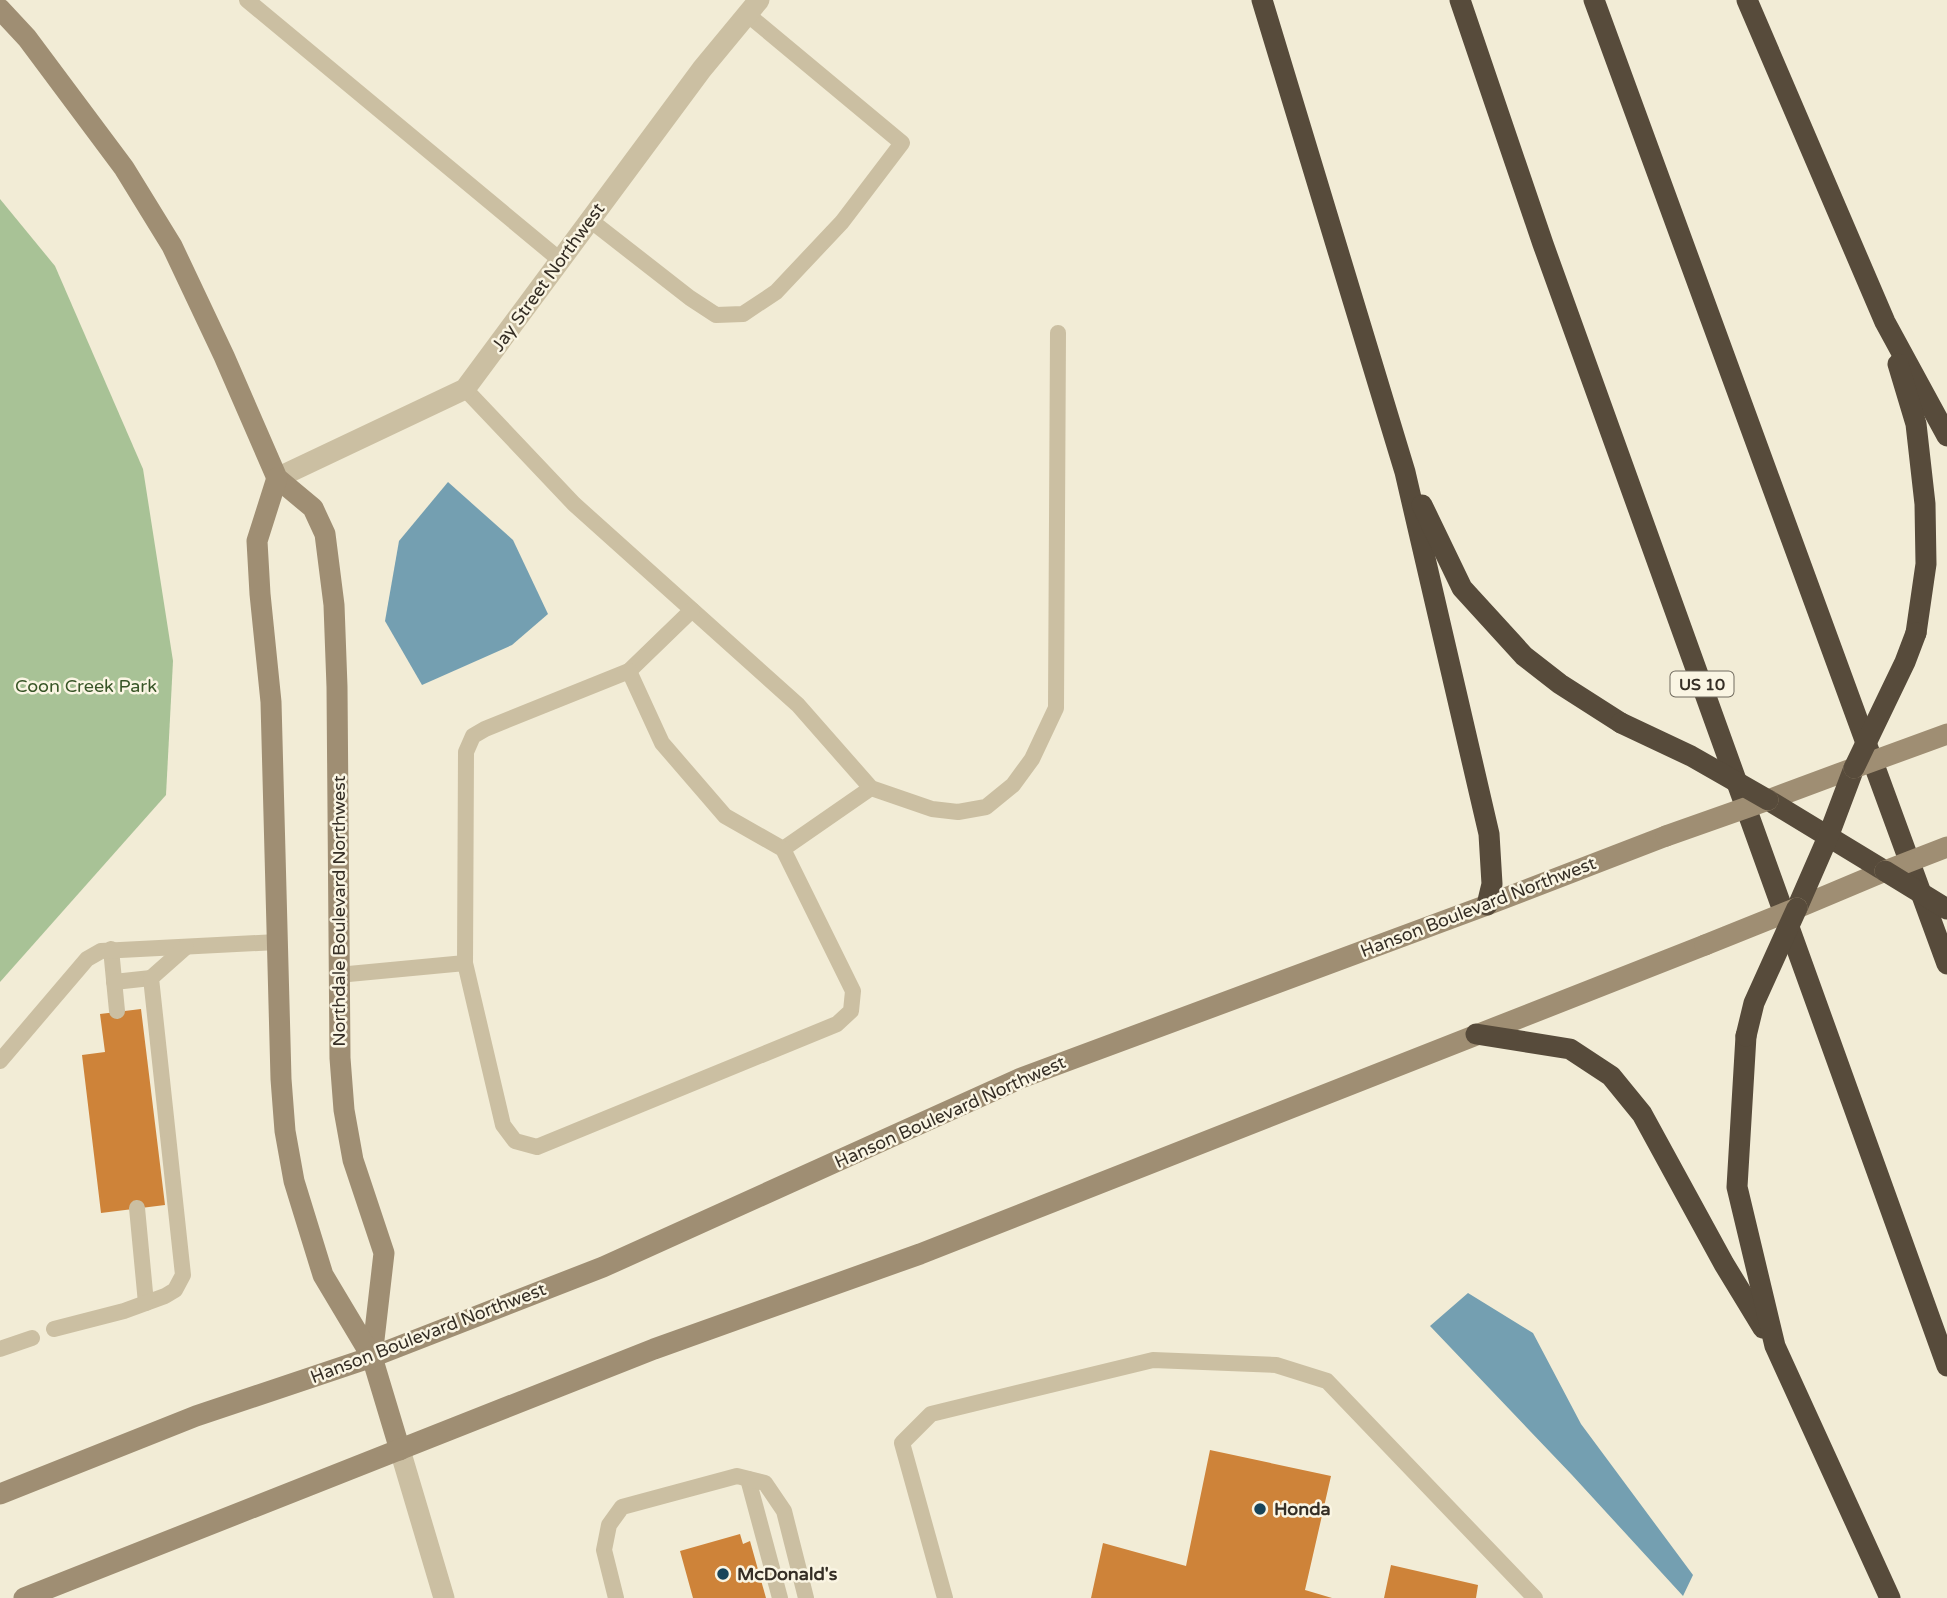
<svg xmlns="http://www.w3.org/2000/svg" width="1947" height="1598" viewBox="0 0 1947 1598" font-family="'Varela Round',sans-serif">
<style>
.green{fill:#a8c296}
.water{fill:#749fb1}
.building{fill:#ce8339}
.lines{fill:none;stroke-linecap:round;stroke-linejoin:round}
.lane{stroke:#cbbfa2;stroke-width:16}
.street{stroke:#cbbfa2;stroke-width:21}
.secondary{stroke:#9f8e73;stroke-width:21}
.highway{stroke:#574b3b;stroke-width:21}
.secondary-bridge{stroke:#9f8e73;stroke-width:21}
.highway-bridge{stroke:#574b3b;stroke-width:21}
.poi-dot{fill:#184459;stroke:#faf5e3;stroke-width:2.5}
.labels{text-anchor:middle;stroke-width:5;stroke-linejoin:round;paint-order:stroke}
.shield{fill:#faf5e3;stroke:#706a5e;stroke-width:2}
.shield-label{font-size:16px;font-weight:bold;fill:#352e25}
.street-label{font-size:18px;fill:#352e25;stroke:#faf5e3}
.park-label{font-size:18px;fill:#385527;stroke:#faf5e3}
.poi-label{font-size:18px;font-weight:bold;fill:#352e25;stroke:#faf5e3;text-anchor:start}
</style>
<rect width="100%" height="100%" fill="#f2ecd6"/>
<polygon class="green" points="0,199 55,266 143,469 173,661 166,795 0,982"/>
<g class="water">
<polygon points="448,482 513,540 548,614 512,645 422,685 385,621 399,541"/>
<polygon points="1468,1293 1533,1333 1581,1424 1693,1575 1683,1596 1572,1475 1430,1326"/>
</g>
<g class="building">
<polygon points="141,1009 165,1205 101,1213 82,1055 105,1052 100,1014"/>
<polygon points="1210,1450 1331,1476 1305,1590 1332,1598 1091,1598 1103,1543 1186,1566"/>
<polygon points="740,1534 743,1544 750,1541 766,1598 693,1598 680,1551"/>
<polygon points="1391,1565 1478,1585 1476,1598 1384,1598"/>
</g>
<g class="lines">
<g class="lane">
<polyline points="247,0 560,260"/>
<polyline points="590,220 690,298 716,315 743,314 776,292 842,222 902,143 747,14"/>
<polyline points="465,389 574,504 798,705 871,788 932,809 958,812 986,807 1013,785 1032,759 1056,708 1058,333"/>
<polyline points="629,671 692,610"/>
<polyline points="783,849 871,788"/>
<polyline points="111,949 117,1011"/>
<polyline points="338,975 465,963 503,1125 515,1141 537,1147 837,1024 851,1011 853,991 783,849 725,816 662,743 629,671 485,729 473,736 466,752 465,963"/>
<polyline points="114,982 151,978"/>
<polyline points="0,1061 87,959 101,951 277,942"/>
<polyline points="137,1208 146,1303"/>
<polyline points="54,1329 124,1311 165,1296 175,1290 183,1275 151,978 186,947"/>
<polyline points="0,1349 32,1338"/>
<polyline points="748,1479 780,1598"/>
<polyline points="616,1598 604,1550 609,1525 622,1507 737,1476 765,1483 784,1511 806,1598"/>
<polyline points="945,1598 902,1443 931,1414 1153,1360 1276,1365 1327,1381 1535,1598"/>
</g>
<g class="street">
<polyline points="277,478 465,389 702,69 759,0"/>
<polyline points="400,1450 444,1598"/>
</g>
<g class="secondary">
<polyline points="0,9 27,38 124,168 172,246 224,356 277,478 313,508 325,534 334,605 337,687 340,1058 344,1110 353,1160 384,1253 372,1357"/>
<polyline points="277,478 257,541 260,594 271,702 281,1079 285,1131 294,1181 323,1275 372,1357 400,1450"/>
<polyline points="1768,800 1854,768"/>
<polyline points="1797,908 1885,871"/>
<polyline points="0,1494 196,1416 372,1357 603,1267 1021,1078 1487,905 1666,836"/>
<polyline points="24,1598 654,1349 920,1254 1705,945"/>
</g>
<g class="highway">
<polyline points="1262,0 1405,472 1489,834 1492,884 1487,905"/>
<polyline points="1460,0 1543,244 1947,1366"/>
<polyline points="1594,0 1947,964"/>
<polyline points="1747,0 1885,322 1947,436"/>
<polyline points="1898,364 1916,424 1925,504 1926,564 1916,633"/>
<polyline points="1422,505 1462,588 1524,656 1560,684 1621,723"/>
<polyline points="1768,800 1885,871"/>
<polyline points="1797,908 1828,837 1854,768"/>
<polyline points="1476,1034 1570,1049 1611,1076 1642,1114 1724,1264 1763,1328"/>
<polyline points="1746,1036 1737,1187 1775,1346 1890,1598"/>
</g>
<g class="secondary-bridge">
<polyline points="1854,768 1947,734"/>
<polyline points="1666,836 1768,800"/>
<polyline points="1885,871 1947,847"/>
<polyline points="1705,945 1797,908"/>
</g>
<g class="highway-bridge">
<polyline points="1621,723 1691,756 1768,800"/>
<polyline points="1854,768 1905,662 1916,633"/>
<polyline points="1885,871 1947,909"/>
<polyline points="1746,1036 1754,1003 1797,908"/>
</g>
</g>
<g class="poi-dot">
<circle cx="1260" cy="1509" r="7"/>
<circle cx="723" cy="1574" r="7"/>
</g>
<g class="labels">
<rect class="shield" x="1670.5" y="671.5" width="63" height="25" rx="5"/>
<g class="shield-label">
<text x="1702" y="690">US 10</text>
</g>
<g class="street-label">
<text transform="translate(548 277) rotate(-54)" y="6">Jay Street Northwest</text>
<text transform="translate(1478 907) rotate(-21)" y="6">Hanson Boulevard Northwest</text>
<text transform="translate(339 911) rotate(-90)" y="6">Northdale Boulevard Northwest</text>
<text transform="translate(950 1112) rotate(-24)" y="6">Hanson Boulevard Northwest</text>
<text transform="translate(428 1333) rotate(-21)" y="6">Hanson Boulevard Northwest</text>
</g>
<g class="park-label">
<text x="86" y="692">Coon Creek Park</text>
</g>
<g class="poi-label">
<text x="1274" y="1515">Honda</text>
<text x="737" y="1580">McDonald's</text>
</g>
</g>
</svg>
